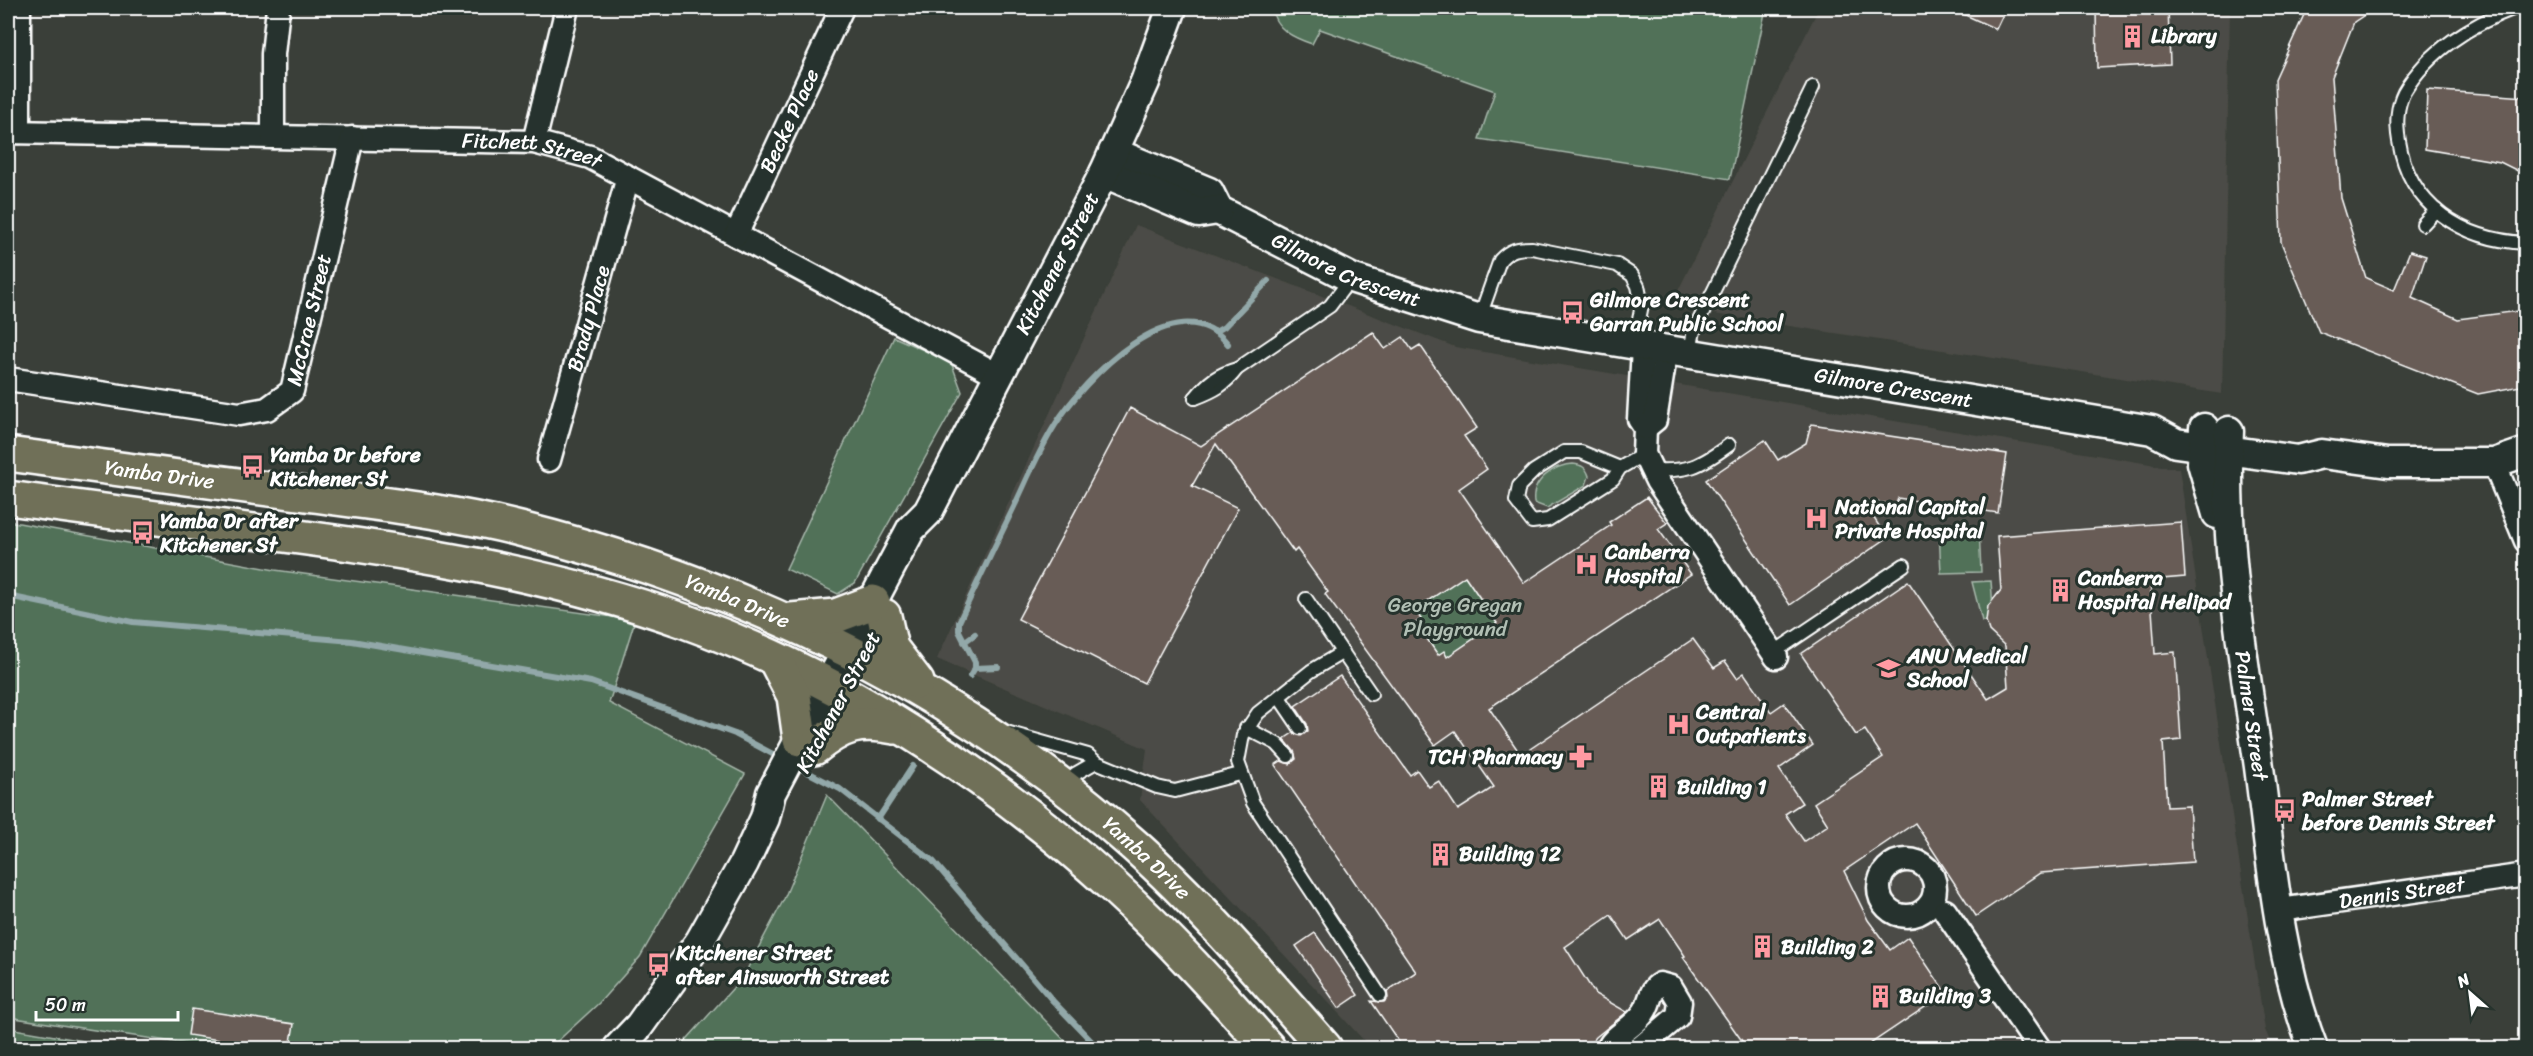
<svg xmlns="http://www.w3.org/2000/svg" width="2533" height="1056" viewBox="0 0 2533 1056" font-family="Sriracha,sans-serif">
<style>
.built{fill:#4c4c46}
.green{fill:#517159;stroke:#a8b8ac;stroke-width:1.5}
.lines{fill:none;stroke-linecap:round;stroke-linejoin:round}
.stream{stroke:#92a8a9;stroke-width:6}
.building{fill:#685c56;stroke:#fff;stroke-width:1.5;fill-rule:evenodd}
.service-casing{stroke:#fff;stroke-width:16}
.minor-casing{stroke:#fff;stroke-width:27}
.tertiary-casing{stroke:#fff;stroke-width:33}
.primary-casing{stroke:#fff;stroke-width:38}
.service{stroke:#26332d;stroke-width:12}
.minor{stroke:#26332d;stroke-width:22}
.tertiary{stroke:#26332d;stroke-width:28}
.primary{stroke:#706f59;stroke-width:33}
.labels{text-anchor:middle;stroke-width:6;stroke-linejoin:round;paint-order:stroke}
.poi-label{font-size:21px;font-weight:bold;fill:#fff;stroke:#26332d;text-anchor:start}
.street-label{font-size:21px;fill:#fff;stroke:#26332d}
.park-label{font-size:21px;fill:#b1bfb4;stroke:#26332d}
</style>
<rect width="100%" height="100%" fill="#3a3f39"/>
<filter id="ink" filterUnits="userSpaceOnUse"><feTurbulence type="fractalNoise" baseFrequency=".0167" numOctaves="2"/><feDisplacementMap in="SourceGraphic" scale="12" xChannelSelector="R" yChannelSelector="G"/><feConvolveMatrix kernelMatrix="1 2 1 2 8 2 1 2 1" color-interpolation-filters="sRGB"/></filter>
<g filter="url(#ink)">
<g class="built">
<polygon points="1819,8 2230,8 2222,394 1670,307"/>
<polygon points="1136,225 1455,347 2179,469 2265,1030 2273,1048 1371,1048 1140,800 1147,749 937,659"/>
</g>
<g class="green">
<path d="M1272 8H1766L1730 179 1479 139 1495 91 1320 29 1312 44C1294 38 1274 29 1272 8Z"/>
<polygon points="894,337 951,362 962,392 855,583 838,594 786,569"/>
<path d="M1573 464C1582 465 1586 467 1589 476L1586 485 1547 508 1534 503C1531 481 1553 465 1573 464Z"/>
<polygon points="8,521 275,570 635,620 609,703 745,774 640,957 599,1003 550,1048 214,1048 8,1017"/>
<polygon points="1979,528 1981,572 1941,573 1939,530"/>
<polygon points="1465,576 1497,623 1447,657 1444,652 1438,655 1416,623 1420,619 1414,610"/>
<polygon points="1991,581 1994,622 1982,621 1972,582"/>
<polygon points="827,795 1072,1048 679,1048 743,977 784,899"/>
<polygon points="8,1028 101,1044 104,1048 8,1048"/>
</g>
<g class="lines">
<g class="stream">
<polyline points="1215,332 1224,327 1268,281"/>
<polyline points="8,596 133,622 352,641 591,682 735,734 782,759"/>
<polyline points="964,642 975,634"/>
<polyline points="975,668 998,667"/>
<path d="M970 676 975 668V662L959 631V622C976 585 994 548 1012 511 1026 482 1038 452 1055 425 1083 380 1177 281 1228 344"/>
<polyline points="794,765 840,789 933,861 1053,1001 1098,1048"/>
<polyline points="878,819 913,766"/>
</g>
</g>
<g class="building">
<polygon points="1950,8 2006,8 1996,29"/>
<polygon points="2096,8 2168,8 2170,64 2097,68"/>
<polygon points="2307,8 2375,8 2354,22 2332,77 2341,198 2366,278 2394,290 2410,251 2426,256 2412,298 2458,319 2526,310 2526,385 2478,394 2319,332 2281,242 2275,79"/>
<polygon points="2427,90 2526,97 2526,175 2500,162 2425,149"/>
<path d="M1373 332 1385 349 1403 337 1412 350 1420 345 1477 428 1464 436 1487 469 1459 489 1524 583 1611 525 1609 522 1647 497 1667 523 1658 529 1691 574 1489 708 1521 755 1693 639 1714 668 1725 661 1737 678 1744 673 1771 712 1784 703 1813 745 1779 769 1802 803 1785 814 1804 841 1828 825 1814 803 1883 757 1865 730 1856 735 1801 654 1908 581 1988 699 2008 687 2005 646 1989 631 1986 621 1988 606 2001 590 1997 536 2181 522 2185 577 2150 580 2155 654 2175 652 2181 740 2163 742 2167 807 2189 806 2193 862 2040 873 1976 916 1915 823 1844 871 1868 920 1890 950 1908 937 1946 993 1864 1048H1747L1683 957 1685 956 1660 919 1628 940 1611 915 1565 947 1595 994 1627 1012 1596 1037 1587 1048H1403L1371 1001 1384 1002 1388 998 1387 991 1416 972 1275 765 1281 761 1290 764 1296 759 1294 751 1284 739 1293 733 1301 736 1308 731 1307 724 1295 706 1340 676 1410 775 1417 770 1429 787 1439 781 1458 810 1494 787 1455 731 1435 745 1325 594 1328 592 1297 549 1294 552 1216 444 1192 486 1238 508 1144 683 1018 619 1130 408 1201 446ZM1465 576 1497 623 1447 657 1444 651 1438 655 1416 623 1421 619 1414 610Z"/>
<polygon points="1811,424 2007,454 1998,513 1898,498 1896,505 1862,500 1887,538 1790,605 1706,480 1765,440 1778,460 1806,443"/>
<polygon points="1315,933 1358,995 1339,1008 1296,946"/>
<polygon points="192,1009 294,1024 290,1048 269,1048 188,1035"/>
</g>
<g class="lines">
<defs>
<g id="service">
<path d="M2515 8C2472 24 2428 51 2404 92 2396 108 2396 124 2399 141 2409 206 2462 240 2526 243"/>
<polyline points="2423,224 2436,210"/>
<path d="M1479 319 1500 260C1510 249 1518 248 1532 248L1617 265 1632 275 1638 286 1642 305 1634 344"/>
<polyline points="1689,355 1694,331 1813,87"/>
<path d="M1195 398C1214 391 1225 385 1237 369L1330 306 1351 278"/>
<path d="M1195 398C1208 382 1218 374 1237 369"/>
<polyline points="1620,468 1581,452 1564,452 1534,471 1519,486 1516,501 1532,522 1548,520 1613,479 1620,468 1644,454"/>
<path d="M1651 470C1688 472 1699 467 1729 445"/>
<polyline points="1306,599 1371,694"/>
<polyline points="1343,652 1311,671 1258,713 1243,735 1238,762 1253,803 1380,995"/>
<polyline points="1773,653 1904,565"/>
<polyline points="1279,697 1300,728"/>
<polyline points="1246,728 1277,744 1288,756"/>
<polyline points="1006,732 1088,755 1096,762 1157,787 1175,791 1240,774"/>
<polyline points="1075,789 1073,785 1075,774 1096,762"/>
</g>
<g id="minor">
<path id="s1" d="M8 132 534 142 590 157 1000 376"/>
<polyline points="19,132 19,8"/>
<polyline points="273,137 273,54 278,8"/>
<polyline points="534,142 567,8"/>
<path id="s2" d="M736 235 842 8"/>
<polyline points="1643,348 1639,419 1645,428 1644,454 1657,481 1776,657"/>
<path id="s3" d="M8 379 239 414 267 409 292 391 352 138"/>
<polyline points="1645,428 1655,420 1666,351"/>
<path id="s4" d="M549 460 628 177"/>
<polyline points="2494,463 2526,541"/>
<circle cx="1907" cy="888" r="28"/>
<path id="s5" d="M2279 910 2526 875"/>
<polyline points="1945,911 2039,1048"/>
<path d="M1608 1048C1616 1033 1635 1027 1644 1012 1651 1002 1649 990 1660 984L1671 987 1680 1002 1678 1016 1640 1048"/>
</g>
<g id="tertiary">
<path id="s6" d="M1113 152 1209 192 1218 210 1351 278 1479 319 2152 430 2176 443 2298 460 2322 454 2388 463H2494L2526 452"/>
<polyline points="1104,173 1199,213 1218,210"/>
<polyline points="2204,428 2202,463 2217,514"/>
<path id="s7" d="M2229 431C2223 544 2243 655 2259 767 2271 860 2279 960 2313 1048"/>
<path id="s8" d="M618 1048 639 1026 700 941 744 863 765 818 771 793 911 529 928 512 1104 173 1145 82 1172 8"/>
</g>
<g id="primary">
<path id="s9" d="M8 454C109 468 211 481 313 495 382 504 453 512 520 529 747 586 960 690 1135 846 1204 908 1264 979 1325 1048"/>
<path d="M8 498C97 510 187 522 276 534 416 552 554 574 687 622 844 679 992 776 1115 888 1170 938 1219 993 1268 1048"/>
<polyline points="884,616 891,648 917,682"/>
<polyline points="791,620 836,616 873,602"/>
<polyline points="776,661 794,696 800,739"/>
<path d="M814 748C843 725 859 720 895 727"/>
</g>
</defs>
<use href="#service" class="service-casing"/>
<use href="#minor" class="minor-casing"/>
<use href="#tertiary" class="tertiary-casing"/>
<use href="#primary" class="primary-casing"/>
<use href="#service" class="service"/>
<use href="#minor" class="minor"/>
<use href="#tertiary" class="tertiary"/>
<use href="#primary" class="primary"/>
</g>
</g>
<defs>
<symbol id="building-bare" viewBox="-9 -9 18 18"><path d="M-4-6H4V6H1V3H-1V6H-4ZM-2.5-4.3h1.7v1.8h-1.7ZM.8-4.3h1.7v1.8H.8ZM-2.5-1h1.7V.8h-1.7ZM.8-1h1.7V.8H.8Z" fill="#ff9aa2" stroke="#26332d" stroke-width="2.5" paint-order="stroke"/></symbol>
<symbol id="bus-bare" viewBox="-9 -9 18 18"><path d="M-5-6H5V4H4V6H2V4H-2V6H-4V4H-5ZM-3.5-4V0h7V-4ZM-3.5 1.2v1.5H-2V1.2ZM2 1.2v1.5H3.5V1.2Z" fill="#ff9aa2" stroke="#26332d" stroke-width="2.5" paint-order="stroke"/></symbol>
<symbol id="hospital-bare" viewBox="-9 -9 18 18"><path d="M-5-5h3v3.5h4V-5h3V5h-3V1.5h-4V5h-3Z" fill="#ff9aa2" stroke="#26332d" stroke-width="2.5" paint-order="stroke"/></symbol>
<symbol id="university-bare" viewBox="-9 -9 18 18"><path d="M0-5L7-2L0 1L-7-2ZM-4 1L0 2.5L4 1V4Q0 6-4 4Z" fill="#ff9aa2" stroke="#26332d" stroke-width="2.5" paint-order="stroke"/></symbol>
<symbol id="pharmacy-bare" viewBox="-9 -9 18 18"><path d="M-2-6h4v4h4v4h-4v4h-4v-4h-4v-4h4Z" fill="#ff9aa2" stroke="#26332d" stroke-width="2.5" paint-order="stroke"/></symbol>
</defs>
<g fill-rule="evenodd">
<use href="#building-bare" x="2116" y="20" width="33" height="33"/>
<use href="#bus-bare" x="1556" y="296" width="33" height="33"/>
<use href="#bus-bare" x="236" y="450" width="33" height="33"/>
<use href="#hospital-bare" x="1800" y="502" width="33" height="33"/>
<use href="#bus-bare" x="126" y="516" width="33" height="33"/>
<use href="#hospital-bare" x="1570" y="548" width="33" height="33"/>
<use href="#building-bare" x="2044" y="574" width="33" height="33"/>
<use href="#university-bare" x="1872" y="652" width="33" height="33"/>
<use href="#hospital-bare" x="1662" y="708" width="33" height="33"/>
<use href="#pharmacy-bare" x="1564" y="740" width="33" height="33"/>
<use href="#building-bare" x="1642" y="770" width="33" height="33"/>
<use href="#bus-bare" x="2268" y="794" width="33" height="33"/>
<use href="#building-bare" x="1424" y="838" width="33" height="33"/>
<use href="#building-bare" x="1746" y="930" width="33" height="33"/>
<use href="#bus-bare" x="642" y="948" width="33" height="33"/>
<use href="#building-bare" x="1864" y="980" width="33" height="33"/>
</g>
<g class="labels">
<g class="poi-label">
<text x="2151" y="43">Library</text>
<text x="1590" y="307">Gilmore Crescent<tspan x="1590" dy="24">Garran Public School</tspan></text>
<text x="270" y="462">Yamba Dr before<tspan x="270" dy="24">Kitchener St</tspan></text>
<text x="1835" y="514">National Capital<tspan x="1835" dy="24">Private Hospital</tspan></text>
<text x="160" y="528">Yamba Dr after<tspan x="160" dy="24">Kitchener St</tspan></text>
<text x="1605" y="559">Canberra<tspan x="1605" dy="24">Hospital</tspan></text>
<text x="2078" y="585">Canberra<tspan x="2078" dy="24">Hospital Helipad</tspan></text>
<text x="1907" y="663">ANU Medical<tspan x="1907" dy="24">School</tspan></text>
<text x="1696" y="719">Central<tspan x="1696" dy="24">Outpatients</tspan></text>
<text x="1563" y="764" text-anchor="end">TCH Pharmacy</text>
<text x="1677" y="794">Building 1</text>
<text x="2302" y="806">Palmer Street<tspan x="2302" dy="24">before Dennis Street</tspan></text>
<text x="1459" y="861">Building 12</text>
<text x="1781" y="954">Building 2</text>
<text x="676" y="960">Kitchener Street<tspan x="676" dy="24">after Ainsworth Street</tspan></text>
<text x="1899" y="1003">Building 3</text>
</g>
<g class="street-label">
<text dy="7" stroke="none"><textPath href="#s2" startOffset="126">Becke Place</textPath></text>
<text dy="7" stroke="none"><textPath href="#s1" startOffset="525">Fitchett Street</textPath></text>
<text dy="7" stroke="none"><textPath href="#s8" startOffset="903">Kitchener Street</textPath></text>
<text dy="7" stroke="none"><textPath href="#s6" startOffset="266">Gilmore Crescent</textPath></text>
<text dy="7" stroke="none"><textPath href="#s3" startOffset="366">McCrae Street</textPath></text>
<text dy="7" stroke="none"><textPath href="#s4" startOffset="147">Brady Place</textPath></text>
<text dy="7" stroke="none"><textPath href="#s6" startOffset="828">Gilmore Crescent</textPath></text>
<text dy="7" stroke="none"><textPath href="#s9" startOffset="153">Yamba Drive</textPath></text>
<text dy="7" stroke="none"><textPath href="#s9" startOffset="747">Yamba Drive</textPath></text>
<text transform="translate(838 702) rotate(-62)" y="7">Kitchener Street</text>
<text dy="7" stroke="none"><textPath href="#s7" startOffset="286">Palmer Street</textPath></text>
<text dy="7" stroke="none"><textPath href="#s9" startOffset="1233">Yamba Drive</textPath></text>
<text dy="7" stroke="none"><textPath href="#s5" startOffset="124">Dennis Street</textPath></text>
</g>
<g class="park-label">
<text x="1455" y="612">George Gregan<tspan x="1455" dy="24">Playground</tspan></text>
</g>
</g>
<rect width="2533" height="1056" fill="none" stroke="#26332d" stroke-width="30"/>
<rect x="15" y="15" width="2503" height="1026" fill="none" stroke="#fff" stroke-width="2" filter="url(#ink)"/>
<g transform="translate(2470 993) rotate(332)" stroke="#26332d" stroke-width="4.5" paint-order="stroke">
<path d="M0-4.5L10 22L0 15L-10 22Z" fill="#ffffff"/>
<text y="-9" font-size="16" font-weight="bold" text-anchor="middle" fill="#ffffff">N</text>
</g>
<path d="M36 1011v9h142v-9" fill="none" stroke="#ffffff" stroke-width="3"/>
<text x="45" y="1011" font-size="18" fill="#ffffff" stroke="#26332d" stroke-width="4.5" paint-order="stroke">50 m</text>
</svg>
